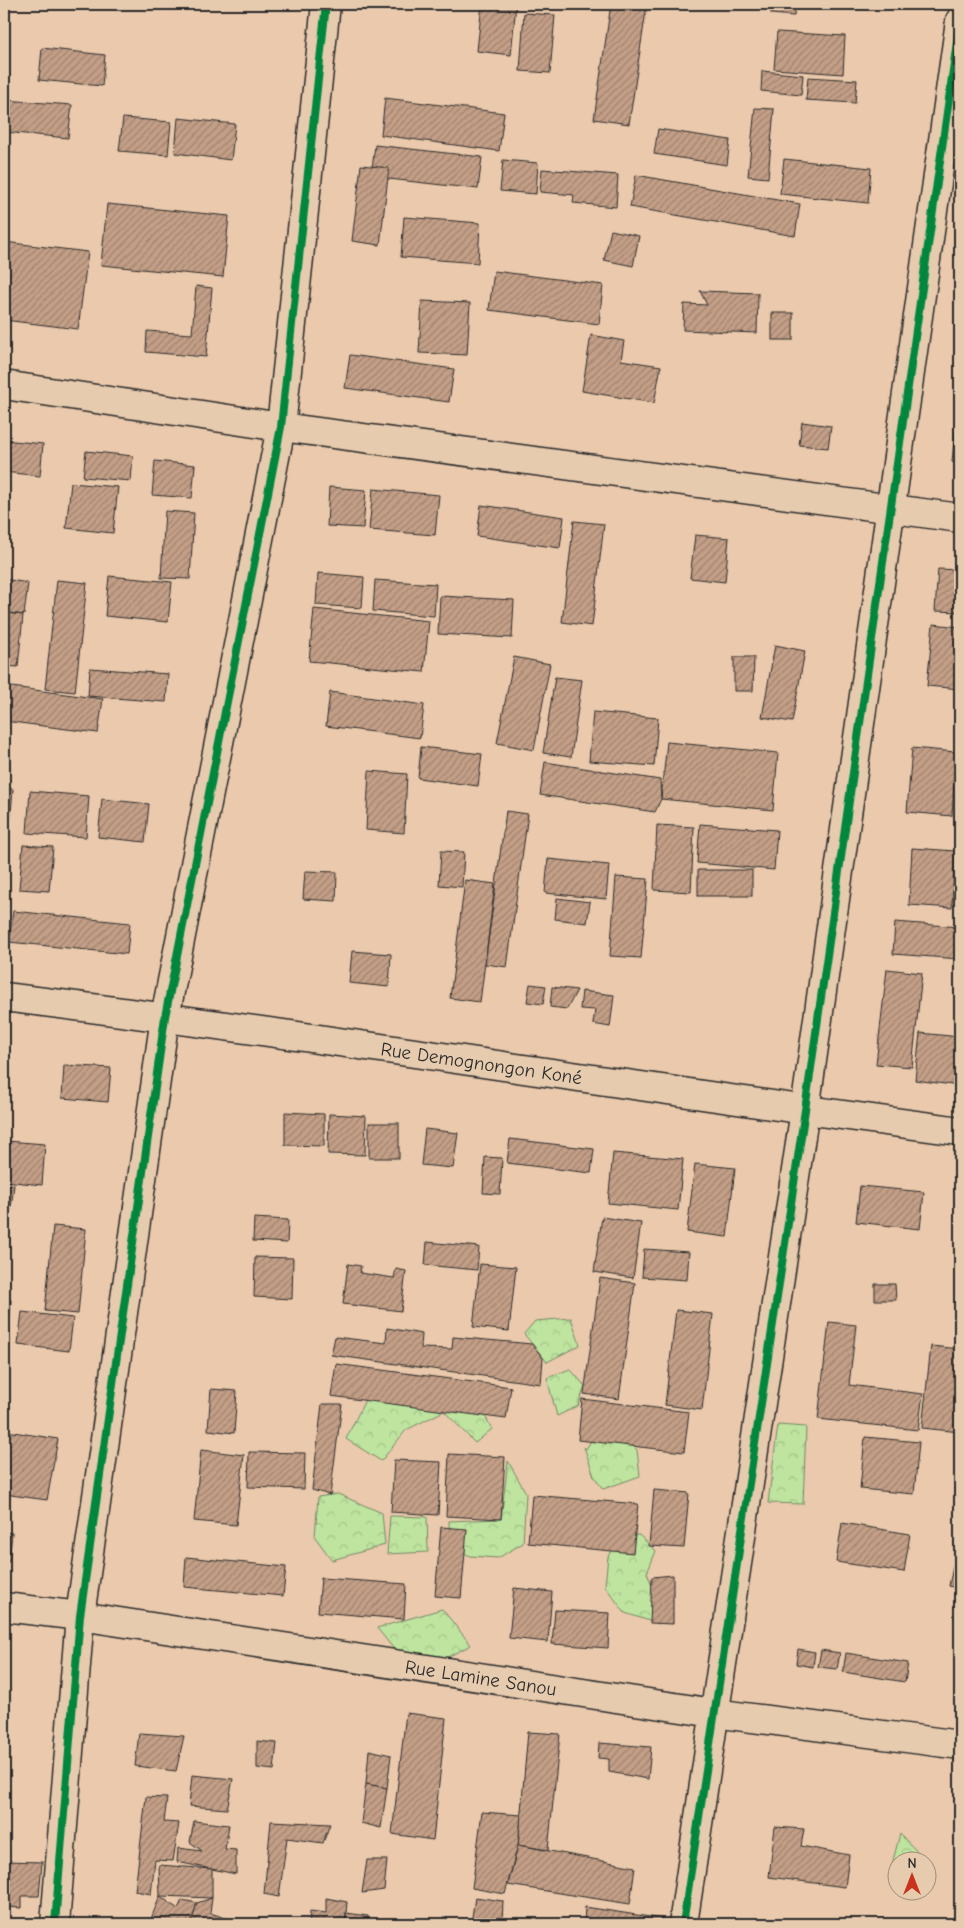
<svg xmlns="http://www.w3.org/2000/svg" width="964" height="1928" viewBox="0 0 964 1928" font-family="'Comic Neue',sans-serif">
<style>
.forest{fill:url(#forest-crowns);stroke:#748865}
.building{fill:url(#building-hatch);stroke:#2b2b2b}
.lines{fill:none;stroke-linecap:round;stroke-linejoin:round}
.street-casing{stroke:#2b2b2b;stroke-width:31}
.street{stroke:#e7cbae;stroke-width:28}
.cycleway-casing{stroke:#e7cbae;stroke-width:11}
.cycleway{stroke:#00873e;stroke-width:8}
.labels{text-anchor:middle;stroke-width:5;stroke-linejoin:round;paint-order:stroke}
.street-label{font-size:19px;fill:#2b2b2b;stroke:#e7cbae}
</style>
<defs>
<pattern id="forest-crowns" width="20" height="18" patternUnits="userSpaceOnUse" patternTransform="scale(1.25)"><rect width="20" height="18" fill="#bee49f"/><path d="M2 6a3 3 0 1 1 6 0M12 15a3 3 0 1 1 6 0" fill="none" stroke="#a3c489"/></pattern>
<pattern id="building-hatch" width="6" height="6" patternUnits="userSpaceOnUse" patternTransform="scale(1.25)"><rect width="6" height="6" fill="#c49f87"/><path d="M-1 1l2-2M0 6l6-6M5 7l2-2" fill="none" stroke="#9f826f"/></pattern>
</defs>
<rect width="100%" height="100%" fill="#eac9ac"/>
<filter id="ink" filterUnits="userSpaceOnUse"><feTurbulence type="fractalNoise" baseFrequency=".02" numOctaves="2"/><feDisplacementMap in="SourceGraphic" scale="10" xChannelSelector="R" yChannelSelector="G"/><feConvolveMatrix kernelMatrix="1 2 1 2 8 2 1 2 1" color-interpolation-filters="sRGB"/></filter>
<g filter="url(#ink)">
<g class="forest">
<polygon points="571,1318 580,1345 547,1362 524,1334 535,1321"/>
<polygon points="570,1369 585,1386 578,1406 557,1416 547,1378"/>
<polygon points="365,1400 479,1405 492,1429 475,1443 444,1411 406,1430 381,1461 346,1439"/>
<polygon points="778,1425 806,1427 803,1504 768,1503"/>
<polygon points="599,1429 618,1431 637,1450 640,1476 603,1489 594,1476 584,1447 586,1449"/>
<polygon points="508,1461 526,1493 523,1543 498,1558 470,1556 450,1546 449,1521 501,1519"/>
<polygon points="338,1494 382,1513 385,1545 332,1560 315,1537 318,1497"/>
<polygon points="390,1516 427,1517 428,1552 387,1554"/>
<polygon points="639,1535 656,1551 647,1573 652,1586 673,1600 659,1624 625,1613 605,1586 608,1556 623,1536"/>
<polygon points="442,1609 471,1645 414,1674 377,1628"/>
<polygon points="900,1834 925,1860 896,1860 896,1867 891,1868"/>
</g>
<g class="building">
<polygon points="482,4 516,4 511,55 477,51"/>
<polygon points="611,4 647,4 629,124 594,119"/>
<polygon points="772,4 795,4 794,16 771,14"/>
<polygon points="524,13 555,15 550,73 520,71"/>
<polygon points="777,32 845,36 843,74 774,69"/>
<polygon points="42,48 105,55 102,86 39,80"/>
<polygon points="4,54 9,55 6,85 4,85"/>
<polygon points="762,71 803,75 801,95 761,91"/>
<polygon points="808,77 857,80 855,103 806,100"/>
<polygon points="385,98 504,113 499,151 381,135"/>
<polygon points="5,100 72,105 68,138 4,132"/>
<polygon points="755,108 774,109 768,178 748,176"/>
<polygon points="123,118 171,122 168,155 119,151"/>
<polygon points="178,118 235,124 231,160 175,153"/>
<polygon points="658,129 730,140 727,165 654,154"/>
<polygon points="375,145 482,157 478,189 371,177"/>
<polygon points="784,159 871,168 868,203 780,194"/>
<polygon points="503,160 538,163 536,194 500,191"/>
<polygon points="361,165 389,168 380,245 352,241"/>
<polygon points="542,169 618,175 616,207 573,203 574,195 540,192"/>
<polygon points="636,175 800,204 795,236 630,207"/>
<polygon points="107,204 229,216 223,277 101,265"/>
<polygon points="404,217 480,223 478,263 401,257"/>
<polygon points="611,230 639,236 633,266 604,260"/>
<polygon points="4,242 88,252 78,329 4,320"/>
<polygon points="494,271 603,285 599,324 489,310"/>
<polygon points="196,286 212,288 206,357 146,352 147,331 192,334"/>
<polygon points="700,291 758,293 757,333 683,330 684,304 707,305"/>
<polygon points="422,301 470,303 467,355 419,353"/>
<rect x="772" y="313" width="21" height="27"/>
<polygon points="591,335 624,341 621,360 661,366 654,403 582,391"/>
<polygon points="350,355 454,369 449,402 345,388"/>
<polygon points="960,377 960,463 952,462"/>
<polygon points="802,422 831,426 828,448 799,445"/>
<polygon points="4,440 43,444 40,476 4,472"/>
<polygon points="86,451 133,456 131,481 83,477"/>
<polygon points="155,461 195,465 192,498 152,495"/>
<polygon points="71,483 118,487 113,533 66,528"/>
<polygon points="329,487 366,490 363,528 327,526"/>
<polygon points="373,489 439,495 435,535 369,530"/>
<polygon points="481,505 564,517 560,548 477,536"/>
<polygon points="165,511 194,513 190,579 161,578"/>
<polygon points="574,521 604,524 592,626 562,622"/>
<polygon points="695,535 729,538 725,582 690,578"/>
<polygon points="938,569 960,570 960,612 935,611"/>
<polygon points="318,573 364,577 362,608 316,605"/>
<polygon points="109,576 172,582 168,622 105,616"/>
<polygon points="4,579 28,583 24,615 4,612"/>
<polygon points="57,580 87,583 75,692 45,689"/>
<polygon points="375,580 436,584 434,616 373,611"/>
<polygon points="440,596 514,600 512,638 438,634"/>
<polygon points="314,609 429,621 424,672 309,661"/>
<polygon points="4,613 23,615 18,667 4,666"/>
<polygon points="933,624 960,627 960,689 927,686"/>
<polygon points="775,645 805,651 792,722 762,717"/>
<polygon points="514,657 550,664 534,750 497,743"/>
<polygon points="734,657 754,657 753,691 734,691"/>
<polygon points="90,668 168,674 166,702 88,696"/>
<polygon points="555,677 582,680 571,757 543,753"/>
<polygon points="4,686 103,699 98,733 4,721"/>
<polygon points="330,692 424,705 420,738 326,726"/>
<polygon points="593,712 658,718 654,766 589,761"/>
<polygon points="667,742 778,753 773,810 661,799"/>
<polygon points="421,747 482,754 478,786 418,778"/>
<polygon points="912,748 956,752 952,816 907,812"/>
<polygon points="545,762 660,780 661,799 655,812 540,795"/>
<polygon points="369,771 407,774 404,833 366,830"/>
<polygon points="4,788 13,789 10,826 4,825"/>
<polygon points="30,791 89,796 86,837 27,833"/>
<polygon points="102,799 149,804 145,842 98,837"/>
<polygon points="506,811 528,814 507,967 485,964"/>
<polygon points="700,824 777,830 774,870 697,863"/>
<polygon points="657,825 694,827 691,892 654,890"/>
<polygon points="23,845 53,847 49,891 19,889"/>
<polygon points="912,848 955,851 952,908 909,905"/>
<polygon points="441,851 464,852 462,887 439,885"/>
<polygon points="548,859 609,865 606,899 545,893"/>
<rect x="698" y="870" width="54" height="26"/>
<polygon points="305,871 337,872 336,901 303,899"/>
<polygon points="616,877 648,879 641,958 610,956"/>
<polygon points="465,880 495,884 480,1002 450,998"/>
<polygon points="557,898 590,902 587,923 555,919"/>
<polygon points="13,911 130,923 127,954 9,942"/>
<polygon points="895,922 960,927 960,959 893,954"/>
<polygon points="352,951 391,954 389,987 349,983"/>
<polygon points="887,969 922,973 912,1067 876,1064"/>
<polygon points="530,984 546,986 543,1004 527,1002"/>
<polygon points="552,987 577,990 567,1009 550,1007"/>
<polygon points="582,991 614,995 610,1027 593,1024 595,1010 580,1009"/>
<polygon points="920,1033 960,1037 960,1086 915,1080"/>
<polygon points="64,1065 111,1068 108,1102 62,1098"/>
<polygon points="285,1112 324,1114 324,1146 285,1145"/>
<polygon points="329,1114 366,1116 365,1155 328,1154"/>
<rect x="369" y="1123" width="30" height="35"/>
<polygon points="425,1129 458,1133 453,1168 421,1165"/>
<polygon points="510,1139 594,1149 591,1173 507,1163"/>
<polygon points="7,1141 45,1144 42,1185 4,1181"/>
<polygon points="613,1153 683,1159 678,1210 608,1203"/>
<polygon points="485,1157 502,1158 500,1194 483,1193"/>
<polygon points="695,1164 735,1168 727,1237 687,1232"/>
<polygon points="4,1184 14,1185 4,1262"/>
<polygon points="860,1186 924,1192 920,1229 856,1222"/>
<polygon points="602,1217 641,1223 633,1278 594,1272"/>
<polygon points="254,1218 288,1220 287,1243 253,1241"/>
<polygon points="53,1226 86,1229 78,1314 45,1311"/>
<polygon points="427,1242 479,1247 477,1270 425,1265"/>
<polygon points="644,1249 689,1252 687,1280 642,1277"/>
<polygon points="255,1257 293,1258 292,1299 254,1297"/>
<polygon points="348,1264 361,1266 360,1273 394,1278 396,1269 406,1271 401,1311 343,1304"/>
<polygon points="480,1264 516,1267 509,1331 473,1327"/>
<polygon points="600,1278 635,1283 619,1399 584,1394"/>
<polygon points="875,1284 895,1284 896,1300 875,1300"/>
<polygon points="4,1300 11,1300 9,1325 4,1325"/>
<polygon points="676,1310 713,1314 702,1410 665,1405"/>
<polygon points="22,1312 73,1318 69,1351 18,1345"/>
<polygon points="829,1322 856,1325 849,1385 923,1394 918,1430 818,1419"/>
<polygon points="387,1328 422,1334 421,1348 452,1349 453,1337 532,1344 543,1358 541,1384 331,1355 335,1337 386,1343"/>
<polygon points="931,1346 960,1349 956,1405 960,1405 960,1432 922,1428"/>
<polygon points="336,1364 511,1387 506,1419 331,1396"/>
<polygon points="211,1389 237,1391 234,1433 208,1430"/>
<polygon points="582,1399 689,1412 684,1452 578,1440"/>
<polygon points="322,1404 342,1404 330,1495 312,1490"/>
<polygon points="7,1431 58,1439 47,1500 4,1494 4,1453"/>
<polygon points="865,1437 919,1442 914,1494 860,1489"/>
<polygon points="201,1450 244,1455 236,1525 194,1521"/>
<polygon points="249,1452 305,1453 304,1489 248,1487"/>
<polygon points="449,1454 505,1457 501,1519 446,1516"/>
<polygon points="394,1460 441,1462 438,1515 391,1512"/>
<polygon points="654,1490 689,1493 684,1548 649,1546"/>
<polygon points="532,1495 638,1504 633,1553 528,1543"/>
<polygon points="842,1523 910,1534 904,1572 836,1562"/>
<polygon points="441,1527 467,1529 461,1598 435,1596"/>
<polygon points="4,1532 12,1533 9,1562 4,1562"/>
<polygon points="186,1557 286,1567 283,1596 184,1587"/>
<polygon points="955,1557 960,1558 960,1589 949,1586"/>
<polygon points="673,1575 673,1624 650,1623 652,1577"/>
<polygon points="321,1578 406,1584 404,1619 318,1612"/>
<polygon points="514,1588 552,1592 548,1642 509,1638"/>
<polygon points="555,1610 610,1613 608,1648 552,1644"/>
<polygon points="798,1649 815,1652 813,1667 796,1664"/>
<polygon points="821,1650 840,1653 837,1669 818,1667"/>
<polygon points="846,1653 908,1663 905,1682 843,1672"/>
<polygon points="406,1713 446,1718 433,1840 392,1834"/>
<polygon points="528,1732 560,1734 548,1850 518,1845"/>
<polygon points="139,1733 184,1736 176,1771 135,1766"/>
<polygon points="257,1741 277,1743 274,1770 257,1768"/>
<polygon points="599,1743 651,1747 648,1779 609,1772 609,1759 598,1758"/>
<polygon points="369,1750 391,1755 387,1788 366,1784"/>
<polygon points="192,1775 233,1779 227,1809 189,1806"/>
<polygon points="366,1784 387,1788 381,1828 361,1823"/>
<polygon points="146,1797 167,1798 164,1822 179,1823 173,1861 155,1860 151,1894 135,1891"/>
<polygon points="482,1812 521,1815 518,1845 505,1894 472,1888"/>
<polygon points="194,1821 229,1825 225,1849 236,1850 236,1874 177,1862 178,1848 202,1851 190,1842"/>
<polygon points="271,1821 330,1824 323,1843 287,1838 279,1897 264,1894"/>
<polygon points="775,1827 804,1829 801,1846 849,1855 845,1887 769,1877"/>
<polygon points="518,1845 635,1867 630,1904 508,1885"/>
<polygon points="367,1860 387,1860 384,1890 362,1893"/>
<polygon points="4,1861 42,1862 39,1896 22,1896 22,1908 4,1907"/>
<polygon points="159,1865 212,1869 212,1898 160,1896"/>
<polygon points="160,1896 178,1909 182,1900 197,1903 191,1924 149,1924"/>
<polygon points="475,1897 503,1901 502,1924 471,1924"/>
<polygon points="212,1898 210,1913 229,1919 230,1924 191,1924 197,1903"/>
<polygon points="326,1898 347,1902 345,1924 309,1924 310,1911 326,1913"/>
<polygon points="585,1907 669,1920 669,1924 584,1924"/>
<polygon points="346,1913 368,1916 367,1924 347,1924"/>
</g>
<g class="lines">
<defs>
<g id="street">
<polyline points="4,385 281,427 960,518"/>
<path id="s1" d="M4 997C323 1036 641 1089 960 1131"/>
<path id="s2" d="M4 1607 80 1616 714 1713 960 1745"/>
<polyline points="55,1924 80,1616 165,1017 281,427 326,4"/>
<polyline points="683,1924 805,1110 960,21"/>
</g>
</defs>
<use href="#street" class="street-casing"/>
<use href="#street" class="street"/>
<defs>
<g id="cycleway">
<polyline points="55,1924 80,1616 165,1017 281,427 326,4"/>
<polyline points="683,1924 805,1110 960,21"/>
</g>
</defs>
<use href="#cycleway" class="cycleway-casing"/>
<use href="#cycleway" class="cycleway"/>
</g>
</g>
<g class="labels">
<g class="street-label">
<text dy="7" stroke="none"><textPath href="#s1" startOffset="482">Rue Demognongon Koné</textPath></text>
<text dy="7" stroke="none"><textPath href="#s2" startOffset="482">Rue Lamine Sanou</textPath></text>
</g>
</g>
<rect width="964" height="1928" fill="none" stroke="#e7cbae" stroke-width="20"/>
<rect x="10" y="10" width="944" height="1908" fill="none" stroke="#2b2b2b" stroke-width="2" filter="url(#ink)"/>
<g transform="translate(912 1876)"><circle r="24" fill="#e7cbae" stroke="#9c8b7a"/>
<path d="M0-4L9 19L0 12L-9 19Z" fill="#c8321e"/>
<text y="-8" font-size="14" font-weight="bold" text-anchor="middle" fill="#2b2b2b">N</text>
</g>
</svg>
